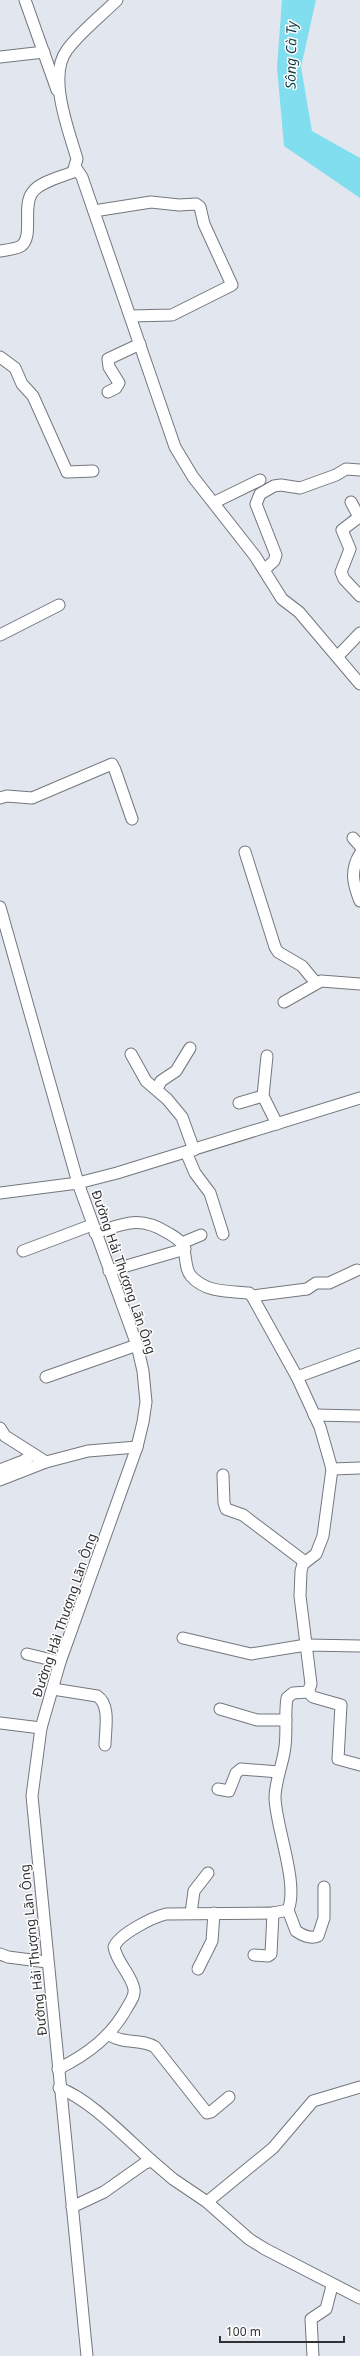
<svg xmlns="http://www.w3.org/2000/svg" width="360" height="2356" viewBox="0 0 360 2356" font-family="'Noto Sans',sans-serif">
<style>
.water{fill:#80deee}
.lines{fill:none;stroke-linecap:round;stroke-linejoin:round}
.minor-casing{stroke:#73777e;stroke-width:13}
.minor{stroke:#fff;stroke-width:11}
.labels{text-anchor:middle;stroke-width:3;stroke-linejoin:round;paint-order:stroke}
.street-label{font-size:13px;fill:#303134;stroke:#fff}
.water-label{font-size:14px;font-style:italic;fill:#0e3b42;stroke:#fff}
</style>
<rect width="100%" height="100%" fill="#e2e7ef"/>
<polygon class="water" points="282,0 316,0 301,67 312,131 360,158 360,198 284,146 277,67"/>
<g class="lines">
<defs>
<g id="minor">
<polyline points="25,0 57,90"/>
<polyline points="0,57 44,52"/>
<polyline points="76,168 82,177 175,447 193,477 255,556 282,599 299,612 360,684"/>
<polyline points="94,211 151,202 179,205 196,204 200,207 204,224 232,285 172,315 131,316"/>
<path d="M0 251C6 250 16 249 21 246 34 237 22 206 32 193 39 182 61 177 73 172L77 159C69 131 47 76 67 50 80 32 101 16 117 0"/>
<polyline points="0,357 15,368 22,384 33,396 67,472 93,471"/>
<polyline points="108,392 116,388 119,383 109,367 108,359 140,344"/>
<polyline points="215,502 260,480"/>
<polyline points="351,502 359,517 342,530 350,549 341,572 344,579 360,596"/>
<polyline points="264,570 274,561 276,555 256,504 260,494 274,486 281,485 300,488 336,475 346,469 360,470"/>
<polyline points="0,635 59,605"/>
<polyline points="338,656 360,633"/>
<polyline points="0,798 7,796 32,798 112,764 115,770 132,819"/>
<polyline points="353,838 360,846"/>
<polyline points="245,852 275,947 278,952 302,966 316,983"/>
<path d="M360 854C350 870 353 884 360 901"/>
<polyline points="0,907 78,1183 137,1345 143,1371 146,1402 143,1422 137,1447 60,1662 41,1728 32,1796 87,2356"/>
<polyline points="284,1002 321,981 360,984"/>
<polyline points="131,1054 146,1081 167,1099 182,1117 194,1150"/>
<polyline points="267,1056 263,1096 277,1124"/>
<polyline points="157,1089 161,1081 176,1071 190,1048"/>
<polyline points="239,1103 263,1096"/>
<polyline points="186,1152 195,1173 210,1193 223,1234"/>
<polyline points="0,1193 78,1183 117,1173 360,1098"/>
<polyline points="182,1243 201,1235"/>
<polyline points="23,1251 92,1225"/>
<polyline points="109,1271 185,1249"/>
<polyline points="252,1296 307,1289 316,1283 329,1283 357,1270"/>
<polyline points="46,1377 137,1345"/>
<polyline points="297,1377 360,1354"/>
<polyline points="314,1415 360,1416"/>
<polyline points="0,1428 5,1436 46,1462"/>
<polyline points="332,1469 360,1468"/>
<polyline points="0,1470 23,1461 32,1455"/>
<polyline points="223,1475 224,1503 226,1509 243,1515 305,1562"/>
<polyline points="0,1480 46,1462 88,1451 137,1447"/>
<polyline points="183,1638 251,1654 306,1645 360,1646"/>
<polyline points="27,1654 60,1662"/>
<path d="M53 1689 97 1696C111 1705 105 1730 105 1745"/>
<polyline points="308,1692 313,1697 341,1705 338,1759 360,1765"/>
<polyline points="220,1709 257,1720 286,1720"/>
<polyline points="0,1723 41,1728"/>
<polyline points="218,1789 229,1791 236,1773 241,1769 279,1772"/>
<path d="M288 1910 296 1931C302 1935 311 1939 318 1936L324 1918V1887"/>
<polyline points="191,1913 194,1891 208,1873"/>
<polyline points="0,1954 8,1957 47,1962"/>
<polyline points="254,1955 268,1956 271,1954 273,1913"/>
<polyline points="198,1969 212,1941 214,1913"/>
<path d="M109 2035C126 2045 141 2038 155 2047L207 2113 211 2112 229 2097"/>
<path d="M58 2069C88 2054 112 2036 128 2006 131 2001 135 1996 134 1989 131 1974 117 1963 114 1947 119 1934 153 1917 166 1914L273 1913 288 1910C299 1884 276 1828 275 1798 275 1783 281 1769 284 1753 288 1735 284 1716 287 1698L293 1693 308 1692 311 1684 300 1596 301 1571 303 1564 316 1554 323 1536 332 1469 320 1427 297 1377 252 1296 249 1293C229 1291 206 1293 191 1276 184 1268 187 1254 182 1244 179 1239 173 1236 168 1233 139 1215 124 1224 95 1233"/>
<path d="M59 2088C90 2099 127 2139 152 2161"/>
<polyline points="207,2202 273,2148 313,2101 360,2087"/>
<polyline points="72,2207 104,2192 145,2163 152,2161 173,2179 207,2202 249,2239 265,2249 360,2298"/>
<polyline points="313,2356 311,2319 326,2309 332,2286"/>
</g>
</defs>
<use href="#minor" class="minor-casing"/>
<use href="#minor" class="minor"/>
</g>
<g class="labels">
<g class="street-label">
<text transform="translate(124 1272) rotate(71)" y="5">Đường Hải Thượng Lãn Ông</text>
<text transform="translate(64 1615) rotate(-71)" y="5">Đường Hải Thượng Lãn Ông</text>
<text transform="translate(33 1950) rotate(-96)" y="5">Đường Hải Thượng Lãn Ông</text>
</g>
<g class="water-label">
<text transform="translate(291 55) rotate(-89)" y="5">Sông Cà Ty</text>
</g>
</g>
<path d="M220 2336v6h124v-6" fill="none" stroke="#303134" stroke-width="2"/>
<text x="226" y="2336" font-size="12" fill="#303134" stroke="#ffffff" stroke-width="3" paint-order="stroke">100 m</text>
</svg>
